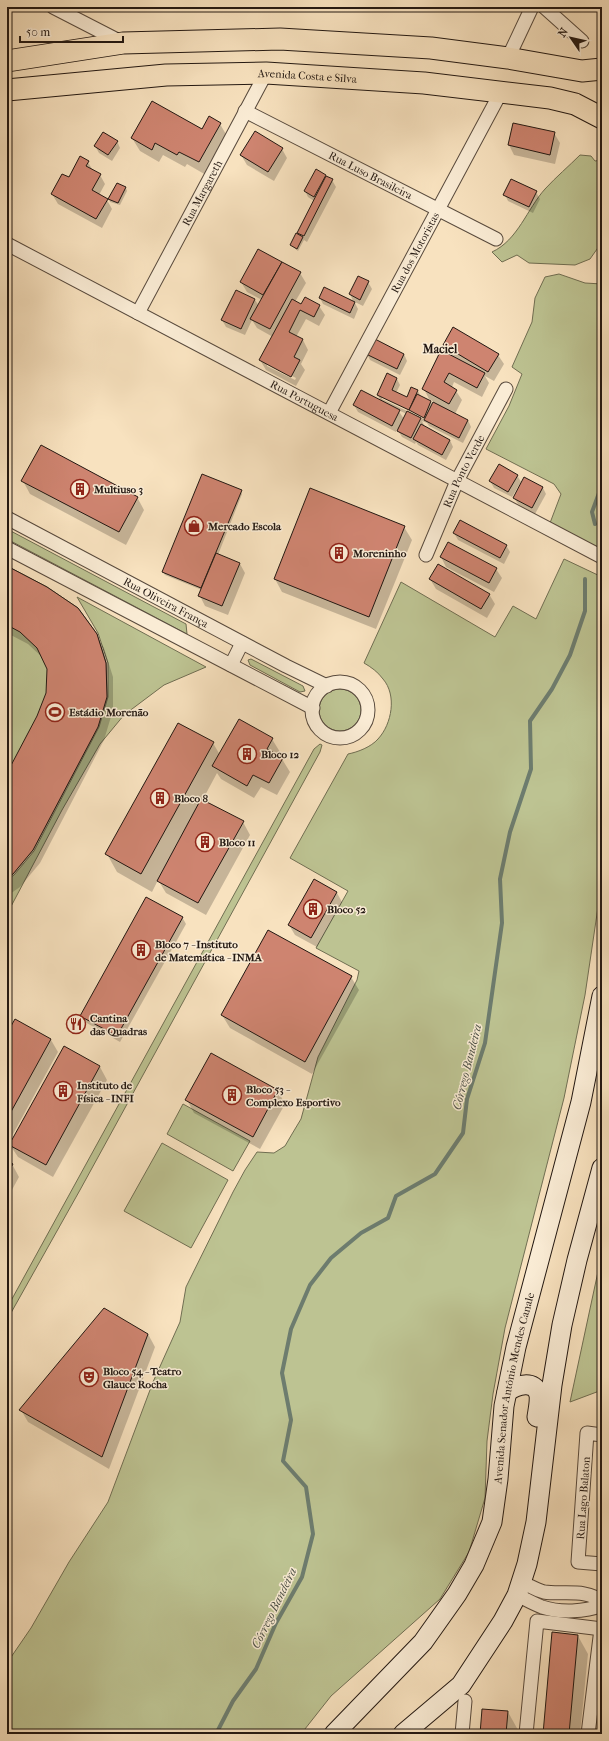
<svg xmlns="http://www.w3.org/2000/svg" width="609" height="1741" viewBox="0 0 609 1741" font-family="'IM FELL French Canon',serif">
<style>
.green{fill:#bdc392;stroke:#706e52}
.shadow{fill:#0003;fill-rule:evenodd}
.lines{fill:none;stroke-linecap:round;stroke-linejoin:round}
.stream{stroke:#6d7c6e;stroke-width:4}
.building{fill:#ce8470;stroke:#231812}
.street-casing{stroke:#584a3d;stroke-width:15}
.secondary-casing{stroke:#231812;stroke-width:21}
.primary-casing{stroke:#231812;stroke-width:23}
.street{stroke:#faecd5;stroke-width:13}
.secondary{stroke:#faecd5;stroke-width:19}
.primary{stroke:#f8e2bf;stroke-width:21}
.labels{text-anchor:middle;stroke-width:3;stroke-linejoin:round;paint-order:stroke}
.street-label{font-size:11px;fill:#231812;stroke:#faecd5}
.poi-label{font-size:11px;font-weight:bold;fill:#231812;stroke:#faecd5;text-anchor:start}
.neighbourhood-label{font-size:12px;font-weight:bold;fill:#231812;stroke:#faecd5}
.water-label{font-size:12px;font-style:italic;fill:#4e5248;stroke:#faecd5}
</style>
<rect width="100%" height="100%" fill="#f8e2bf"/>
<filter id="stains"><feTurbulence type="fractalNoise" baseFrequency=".005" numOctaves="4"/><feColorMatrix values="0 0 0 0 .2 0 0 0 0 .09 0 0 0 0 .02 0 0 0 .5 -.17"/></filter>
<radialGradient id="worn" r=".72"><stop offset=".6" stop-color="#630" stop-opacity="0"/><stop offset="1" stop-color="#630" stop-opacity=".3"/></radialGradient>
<g class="green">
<path d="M580 155 591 156 595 161 602 160V242L590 259 575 265 529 263 517 255 502 262 492 252C518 240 527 209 545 189 556 177 569 166 580 155Z"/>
<polygon points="559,274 585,283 602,284 602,550 550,523 561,494 554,484 486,449 509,406 522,374 512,367 532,322 535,298 545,277"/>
<polygon points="7,529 186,624 187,634 7,539"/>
<path d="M564 559 602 577V880L585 995 564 1098 505 1328 493 1394 487 1441 485 1498 469 1552 440 1599 331 1696 301 1734H7V1663L31 1628 69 1562 108 1502 153 1382 180 1322 186 1287 233 1192 245 1170 257 1152 274 1153 285 1146 292 1134 301 1119 318 1057 357 980 359 971 316 948 348 891 290 858 348 754C358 752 371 747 378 739 392 724 397 695 383 679 378 672 371 667 364 663L401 582 495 637 513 606 536 619Z"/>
<polygon points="7,566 47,587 78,608 97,634 106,663 107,697 98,727 33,850 13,874 7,878"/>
<polygon points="77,597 206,667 164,685 124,715 100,744 62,810 7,914 7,880 14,875 34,851 99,727 108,697 108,663 98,633"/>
<polygon points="251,659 303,686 305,691 300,692 250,665 248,660"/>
<circle cx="340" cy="710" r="21"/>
<polygon points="320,744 322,745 320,752 80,1190 7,1320 7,1308 314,749"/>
<polygon points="183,1104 250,1141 233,1171 167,1134"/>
<polygon points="162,1143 228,1180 191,1248 124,1211"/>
<polygon points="602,1253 602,1390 570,1402"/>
</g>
<g class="shadow">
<polygon points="220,124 227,136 206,175 187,164 185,167 163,155 159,162 140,151 132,138 202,130"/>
<polygon points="513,124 554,133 560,143 555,164 514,155 509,145"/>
<polygon points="117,141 120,148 112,161 99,153 95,146"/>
<polygon points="282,149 287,158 274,181 247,165 241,155"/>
<polygon points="88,162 93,171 100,175 105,184 99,195 107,200 112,209 102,228 58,204 52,194"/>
<polygon points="317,170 332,180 336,187 307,242 304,240 298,251 291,245 300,237 298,233 314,201 308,197 305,191"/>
<polygon points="118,184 126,188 127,191 120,205 110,202 109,199"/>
<polygon points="536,192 540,199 533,213 508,201 505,195"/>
<path d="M258 251 300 273 306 283 295 302 302 306H319L325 315 319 326 306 319 296 337 303 340 308 350 301 364 305 370 296 386 266 370 260 360 273 337 257 328 252 320 245 335 226 327 222 320 255 300 259 306 262 300 247 292 241 282ZM267 363 296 378 295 380 267 366Z"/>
<polygon points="368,282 372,289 363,306 353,301 350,294"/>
<polygon points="324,289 355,303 358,309 354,319 323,304 320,298"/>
<path d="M444 345 498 355 504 364 494 381 485 376 489 383 482 397 454 382 452 387 456 391 462 400 455 414 468 420 471 427 463 443 429 426 427 423 422 421 424 425 423 427 450 440 453 447 446 460 418 445 416 442 415 444 402 437 397 429 396 432 358 412 354 405 381 402 378 395 397 379 400 385 396 393 407 398 418 391 421 397 431 402 433 405 434 402 429 399 424 389 450 356ZM382 397 428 419V421L382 399ZM398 410 407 414 404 419Z"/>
<polygon points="367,354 404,354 407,361 400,375 370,360"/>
<polygon points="517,475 521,482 512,497 494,488 490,481"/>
<polygon points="525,478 543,488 546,494 535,514 518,504 514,498"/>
<polygon points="23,481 137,497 144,510 126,545 30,494"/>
<polygon points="241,491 242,494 218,555 240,564 245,573 228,615 205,606 200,596 202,590 165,575 163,572"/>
<polygon points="404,527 412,540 376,629 282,592 275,579"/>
<polygon points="454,533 506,545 510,552 504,564 458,540"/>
<polygon points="441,557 496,569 502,578 494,592 446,567"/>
<polygon points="7,567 96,635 104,648 113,677 113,710 104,740 40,863 20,887 7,896 7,775 38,717 47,694 48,669 43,658 28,644 7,633"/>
<polygon points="430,579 489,594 495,604 487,618 436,589"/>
<polygon points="272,739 280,752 277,756 282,759 290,772 277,795 261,787 254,798 221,779 217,773 202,801 243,822 250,835 206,915 166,893 158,880 152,892 117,872 107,854 213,743 220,755"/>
<polygon points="315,880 337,893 342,902 317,947 295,935 289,925"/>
<polygon points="182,917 186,924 120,1042 85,1022 81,1016"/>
<polygon points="351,977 359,990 312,1074 230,1028 222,1015"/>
<polygon points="74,1018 83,1023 84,1026 80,1033 71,1028 69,1025"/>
<polygon points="15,1020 51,1040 58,1052 7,1145 7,1035"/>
<polygon points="212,1055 278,1091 285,1104 260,1149 194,1113 187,1100"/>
<polygon points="100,1067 107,1080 53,1177 18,1157 10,1145"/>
<polygon points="7,1162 12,1164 19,1177 7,1199"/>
<polygon points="148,1334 155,1347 109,1469 28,1422 21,1410"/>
<polygon points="578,1636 588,1654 580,1734 544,1734"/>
<polygon points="508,1712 518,1730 518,1734 481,1734"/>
</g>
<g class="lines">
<g class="stream">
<polyline points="595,524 592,512 602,485"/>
<polyline points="216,1734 233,1701 256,1669 276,1623 302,1577 313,1534 306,1487 283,1461 291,1420 282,1373 291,1329 310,1285 331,1258 361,1233 388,1218 396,1196 435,1174 463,1133 467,1099 485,1043 502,923 500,879 510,832 531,769 530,721 552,689 570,655 585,611 585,579"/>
</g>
</g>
<g class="building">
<polygon points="152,101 202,129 209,116 221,123 199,162 179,152 177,155 155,143 152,150 131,138"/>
<polygon points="513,123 555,132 550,155 508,145"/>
<polygon points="255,131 283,148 268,172 240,155"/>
<polygon points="103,132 118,141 108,155 94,146"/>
<polygon points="80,156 89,161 86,166 101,174 92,190 108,199 96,219 51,194 62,174 69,177"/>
<polygon points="316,169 326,175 314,197 304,191"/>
<polygon points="326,176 333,179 304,236 297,233"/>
<polygon points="511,179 537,191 529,207 503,195"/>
<polygon points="117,183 126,187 118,203 108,199"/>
<polygon points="296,233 303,237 297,249 290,245"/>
<polygon points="258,249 282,262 263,295 240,282"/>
<polygon points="282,262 301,272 270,329 250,319"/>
<polygon points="358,276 369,281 360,300 349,294"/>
<polygon points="324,287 355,302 350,313 319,298"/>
<polygon points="236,290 255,299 241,329 221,320"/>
<polygon points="305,297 320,305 314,317 300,310 289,332 303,339 294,357 300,360 291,377 259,360 292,299 301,304"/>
<polygon points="453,327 499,354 488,372 443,345"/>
<polygon points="373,338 404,354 397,369 366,354"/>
<polygon points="441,350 485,373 477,388 449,373 444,382 457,390 449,404 422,389"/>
<polygon points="387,373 397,378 392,390 407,397 411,387 418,390 409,410 377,395"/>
<polygon points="361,390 400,410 392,426 353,405"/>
<polygon points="417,394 431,401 424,418 409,410"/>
<polygon points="433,402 468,420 459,438 424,420"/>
<polygon points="407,411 421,418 411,438 397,431"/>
<polygon points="421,424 450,440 442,455 413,439"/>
<polygon points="41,445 138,497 119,532 21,481"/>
<polygon points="499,464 518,475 508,492 489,481"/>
<polygon points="202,474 242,490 201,588 162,572"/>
<polygon points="524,477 543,487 532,508 513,498"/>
<polygon points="310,488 405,526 369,617 274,579"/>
<polygon points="460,520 507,545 500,558 453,533"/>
<polygon points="448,542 497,568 489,583 440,557"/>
<polygon points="216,553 240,563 222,606 198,596"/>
<polygon points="438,564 490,594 481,609 429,579"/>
<polygon points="7,566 47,587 78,608 97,634 106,663 107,697 98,727 33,850 13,874 7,878 7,773 37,716 46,693 47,669 37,648 20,632 7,625"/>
<polygon points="239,719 273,738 267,749 283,758 269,783 253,775 247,786 212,766"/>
<polygon points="178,723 214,742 141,874 105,854"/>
<polygon points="201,799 244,821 198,903 157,881"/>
<polygon points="314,879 337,892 311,938 288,925"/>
<polygon points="146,897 183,917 117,1036 80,1016"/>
<polygon points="268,930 352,976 305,1062 221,1015"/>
<polygon points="73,1016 83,1022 78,1031 68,1025"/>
<polygon points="15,1019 51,1039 7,1119 7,1033"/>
<polygon points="64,1046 100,1066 46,1165 9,1145"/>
<polygon points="211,1053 278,1090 253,1137 185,1100"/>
<polygon points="7,1160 13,1164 7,1174"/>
<polygon points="104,1308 148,1334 102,1457 19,1410"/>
<polygon points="552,1632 578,1635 569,1734 543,1734"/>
<polygon points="482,1709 508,1711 506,1734 480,1734"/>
</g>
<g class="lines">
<defs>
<g id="street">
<polyline points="53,7 123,43"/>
<polyline points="544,7 582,41"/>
<polyline points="508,58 532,7"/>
<path id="s1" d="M245 111 496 239"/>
<path id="s2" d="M7 244 602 557"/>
<path id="s3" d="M138 313 266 73"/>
<path id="s4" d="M329 413 501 92"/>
<path id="s5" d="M7 518 286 666 327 686"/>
<polyline points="7,548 313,708"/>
<path id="s6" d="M426 555 457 481 506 389"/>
<polyline points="231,665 242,643"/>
<circle cx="340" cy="710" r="28"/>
<polyline points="602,1435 587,1433 578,1562 602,1564"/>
<path d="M521 1582C528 1585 537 1590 544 1592 562 1595 587 1588 602 1602"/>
<path d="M517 1595C525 1599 534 1604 542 1607 560 1613 585 1612 602 1605"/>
<polyline points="462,1734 465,1701"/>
<polyline points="526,1734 537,1621 602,1629"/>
<polyline points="588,1734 601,1629"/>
</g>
<g id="secondary">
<path d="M507 1392C516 1385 535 1379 539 1395 540 1401 538 1410 537 1417"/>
<path id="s7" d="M334 1734 423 1642 457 1594 474 1565 492 1522 498 1479 504 1406 516 1347 581 1102 602 996"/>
<polyline points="403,1734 461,1685 503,1621 517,1595 527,1564 536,1522 552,1385 562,1325 577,1260 602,1168"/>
</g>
<g id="primary">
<polyline points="7,61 123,43 280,39 431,48 508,58 582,71 602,69"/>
<path id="s8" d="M7 90 166 75 266 73 424 83 550 98 575 104 602 118"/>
</g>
</defs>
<use href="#street" class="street-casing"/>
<use href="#secondary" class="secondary-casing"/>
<use href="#primary" class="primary-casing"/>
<use href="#street" class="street"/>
<use href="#secondary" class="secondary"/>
<use href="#primary" class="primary"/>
</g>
<defs>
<symbol id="building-ring" viewBox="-11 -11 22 22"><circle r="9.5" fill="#faecd5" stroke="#8f2418" stroke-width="1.5"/><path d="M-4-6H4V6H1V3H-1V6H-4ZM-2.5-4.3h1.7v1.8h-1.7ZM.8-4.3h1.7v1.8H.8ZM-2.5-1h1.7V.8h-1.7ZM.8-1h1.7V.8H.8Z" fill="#8f2418"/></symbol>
<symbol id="shop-ring" viewBox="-11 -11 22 22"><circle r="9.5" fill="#faecd5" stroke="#8f2418" stroke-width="1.5"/><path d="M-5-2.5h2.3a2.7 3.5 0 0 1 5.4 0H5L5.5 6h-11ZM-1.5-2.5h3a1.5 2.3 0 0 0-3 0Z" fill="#8f2418"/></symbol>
<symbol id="stadium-ring" viewBox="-11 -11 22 22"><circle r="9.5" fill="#faecd5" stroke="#8f2418" stroke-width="1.5"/><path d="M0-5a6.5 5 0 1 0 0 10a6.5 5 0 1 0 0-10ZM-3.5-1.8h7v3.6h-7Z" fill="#8f2418"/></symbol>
<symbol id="restaurant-ring" viewBox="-11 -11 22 22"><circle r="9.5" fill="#faecd5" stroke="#8f2418" stroke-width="1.5"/><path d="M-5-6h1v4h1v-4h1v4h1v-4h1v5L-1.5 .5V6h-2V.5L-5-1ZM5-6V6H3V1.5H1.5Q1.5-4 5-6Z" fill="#8f2418"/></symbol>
<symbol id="theatre-ring" viewBox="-11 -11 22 22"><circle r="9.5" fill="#faecd5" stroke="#8f2418" stroke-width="1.5"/><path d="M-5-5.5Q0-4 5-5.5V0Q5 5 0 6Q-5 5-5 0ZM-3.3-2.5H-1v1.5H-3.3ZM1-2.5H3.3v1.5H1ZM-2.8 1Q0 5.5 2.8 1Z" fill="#8f2418"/></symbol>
</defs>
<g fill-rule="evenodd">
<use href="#building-ring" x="69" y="478" width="22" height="22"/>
<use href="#shop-ring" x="183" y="515" width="22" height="22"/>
<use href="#building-ring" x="328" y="542" width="22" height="22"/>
<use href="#stadium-ring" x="44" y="701" width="22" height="22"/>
<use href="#building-ring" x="236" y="743" width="22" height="22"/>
<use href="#building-ring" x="149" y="787" width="22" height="22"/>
<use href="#building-ring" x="194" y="831" width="22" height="22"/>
<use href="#building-ring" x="302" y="898" width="22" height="22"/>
<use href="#building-ring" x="130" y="939" width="22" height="22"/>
<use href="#restaurant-ring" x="65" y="1013" width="22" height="22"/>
<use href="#building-ring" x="52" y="1080" width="22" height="22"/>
<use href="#building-ring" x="221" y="1084" width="22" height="22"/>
<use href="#theatre-ring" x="78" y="1366" width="22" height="22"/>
</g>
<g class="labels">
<g class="street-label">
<text dy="4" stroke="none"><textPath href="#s8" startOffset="301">Avenida Costa e Silva</textPath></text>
<text dy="4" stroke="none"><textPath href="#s1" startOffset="141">Rua Luso Brasileira</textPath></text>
<text dy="4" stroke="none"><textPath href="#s3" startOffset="136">Rua Margareth</textPath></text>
<text dy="4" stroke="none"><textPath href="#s4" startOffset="182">Rua dos Motoristas</textPath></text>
<text dy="4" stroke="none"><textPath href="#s2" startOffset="336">Rua Portuguesa</textPath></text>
<text dy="4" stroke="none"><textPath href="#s6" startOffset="92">Rua Ponto Verde</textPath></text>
<text dy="4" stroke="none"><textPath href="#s5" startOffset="180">Rua Oliveira França</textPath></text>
<text dy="4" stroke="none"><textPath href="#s7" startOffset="403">Avenida Senador Antônio Mendes Canale</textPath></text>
<text transform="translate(583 1498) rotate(-86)" y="4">Rua Lago Balaton</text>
</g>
<g class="poi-label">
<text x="94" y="493">Multiuso 3</text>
<text x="208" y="530">Mercado Escola</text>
<text x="353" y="557">Moreninho</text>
<text x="69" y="716">Estádio Morenão</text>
<text x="261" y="758">Bloco 12</text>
<text x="174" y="802">Bloco 8</text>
<text x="219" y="846">Bloco 11</text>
<text x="327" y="913">Bloco 52</text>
<text x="155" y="948">Bloco 7 - Instituto<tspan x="155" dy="13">de Matemática - INMA</tspan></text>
<text x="90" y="1022">Cantina<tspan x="90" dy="13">das Quadras</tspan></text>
<text x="77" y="1089">Instituto de<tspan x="77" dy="13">Física - INFI</tspan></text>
<text x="246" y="1093">Bloco 53 -<tspan x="246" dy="13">Complexo Esportivo</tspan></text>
<text x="103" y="1375">Bloco 54 - Teatro<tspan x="103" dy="13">Glauce Rocha</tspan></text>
</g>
<g class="neighbourhood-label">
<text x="440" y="353">Maciel</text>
</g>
<g class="water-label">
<text transform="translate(467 1067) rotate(-76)" y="4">Córrego Bandeira</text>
<text transform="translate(274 1608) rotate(-64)" y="4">Córrego Bandeira</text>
</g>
</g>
<rect width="609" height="1741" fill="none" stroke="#f8e2bf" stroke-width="24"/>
<rect x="8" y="8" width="593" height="1725" fill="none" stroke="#231812" stroke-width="2"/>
<rect x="12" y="12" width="585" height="1717" fill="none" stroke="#231812"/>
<g transform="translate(571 38) rotate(304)" stroke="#faecd5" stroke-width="3" paint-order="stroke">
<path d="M0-3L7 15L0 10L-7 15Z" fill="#231812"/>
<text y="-6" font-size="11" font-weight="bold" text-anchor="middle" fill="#231812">N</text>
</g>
<path d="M20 36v6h103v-6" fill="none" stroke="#231812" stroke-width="2"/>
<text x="26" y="36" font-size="12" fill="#231812" stroke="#faecd5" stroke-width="3" paint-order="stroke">50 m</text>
<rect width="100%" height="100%" filter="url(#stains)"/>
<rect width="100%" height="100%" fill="url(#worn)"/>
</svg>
